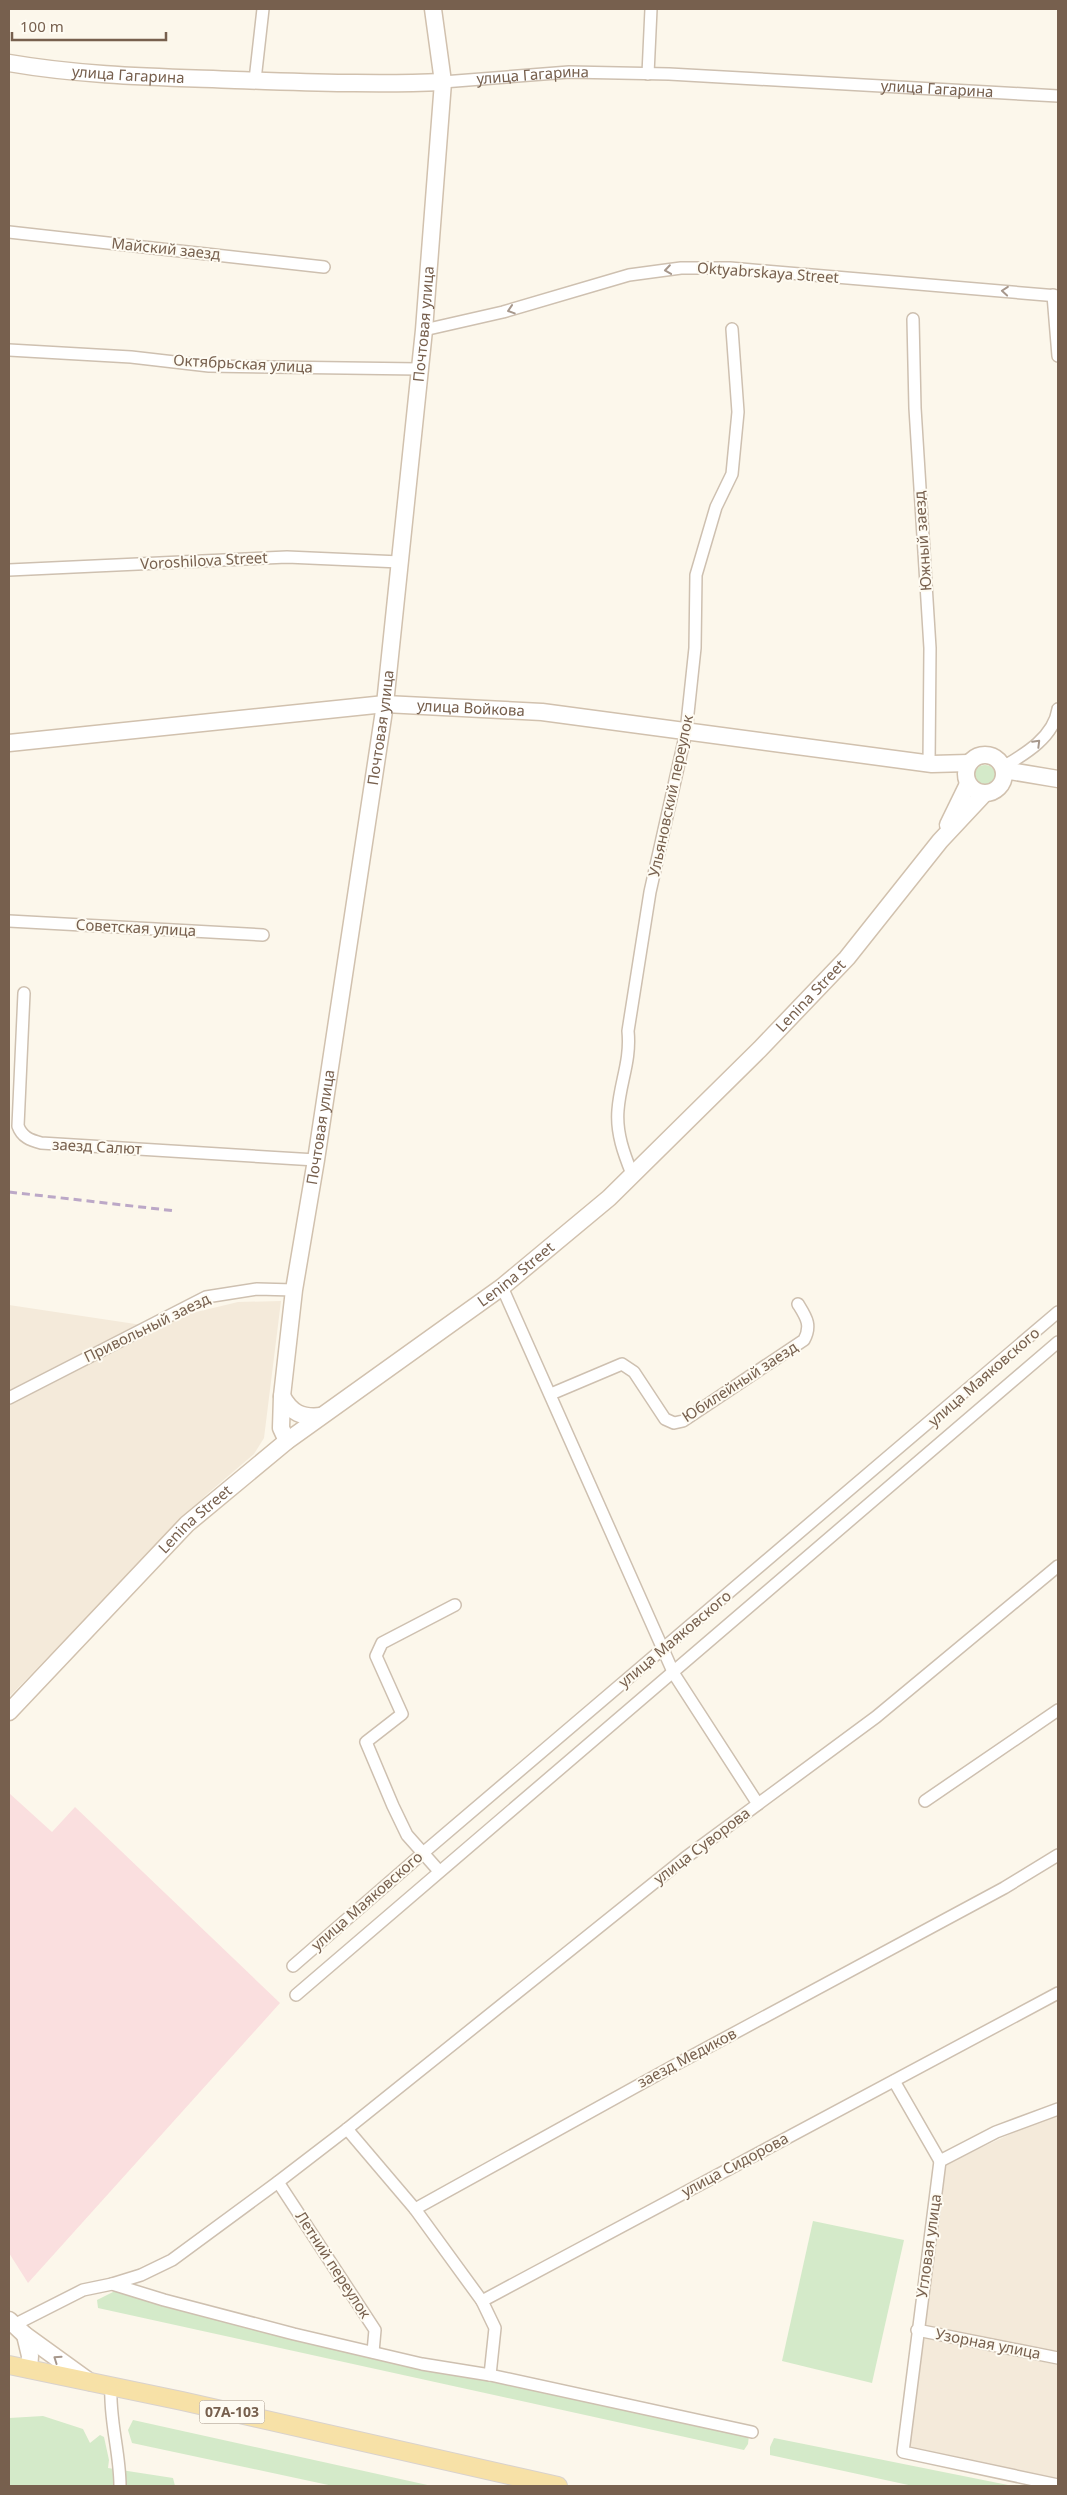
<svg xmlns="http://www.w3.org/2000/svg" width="1067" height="2495" viewBox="0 0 1067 2495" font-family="'Noto Sans',sans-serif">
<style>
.residential{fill:#f4eada}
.medical{fill:#fadfdf}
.green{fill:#d4eac9}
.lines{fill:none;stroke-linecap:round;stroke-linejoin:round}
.street-casing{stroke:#cec0b0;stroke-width:14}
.secondary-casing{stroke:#d1c1ae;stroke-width:19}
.primary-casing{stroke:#d9d2cd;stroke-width:20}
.street{stroke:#fff;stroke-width:11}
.secondary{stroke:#fff;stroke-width:16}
.primary{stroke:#f7e1a7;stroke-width:18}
.rail{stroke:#bca8c7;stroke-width:3;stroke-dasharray:8 5;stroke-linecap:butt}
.oneway{stroke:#a7988c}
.labels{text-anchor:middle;stroke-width:4;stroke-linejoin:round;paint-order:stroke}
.shield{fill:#fefbf2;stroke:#a08e7f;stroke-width:1}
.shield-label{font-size:14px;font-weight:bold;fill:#77604e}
.street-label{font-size:15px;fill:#77604e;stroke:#fefbf2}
</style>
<rect width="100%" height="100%" fill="#fcf7eb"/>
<g class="residential">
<polygon points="281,1301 264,1438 254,1454 206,1495 9,1697 9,1305 142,1325 238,1302"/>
<polygon points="1058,2115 1058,2353 926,2327 922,2322 944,2172 948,2163 1030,2125"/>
<polygon points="928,2337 1058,2365 1058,2480 912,2450 907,2444 919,2341"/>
</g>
<polygon class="medical" points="9,1793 52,1832 75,1807 280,2003 28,2283 9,2253"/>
<g class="green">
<circle cx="985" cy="776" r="11"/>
<polygon points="813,2221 904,2240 872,2383 782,2361"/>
<polygon points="115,2291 491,2379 749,2435 748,2444 744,2450 98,2308 97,2300"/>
<polygon points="43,2416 83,2429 90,2443 100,2435 104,2437 109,2460 108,2468 173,2478 175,2486 9,2486 9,2418"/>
<polygon points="133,2420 432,2486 333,2486 132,2443 128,2430"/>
<polygon points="774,2438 1013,2486 913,2486 770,2455 770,2447"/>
</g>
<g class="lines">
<defs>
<g id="street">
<polyline points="648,74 651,9"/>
<polyline points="255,80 263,9"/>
<path id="s1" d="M443 82 569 72 669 74 1058 96"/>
<polyline points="9,232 324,267"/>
<polyline points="1053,295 1058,356"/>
<polyline points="913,319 915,408 930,648 929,764"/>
<polyline points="424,330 503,312 629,275 681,268 730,268 1058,296"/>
<polyline points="9,350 131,357 209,366 419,369"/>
<polyline points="9,570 287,557 400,562"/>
<path d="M1003 767C1025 754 1054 737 1058 709"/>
<polyline points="9,921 263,935"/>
<path d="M24 993 18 1126C22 1137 30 1140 41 1143L316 1160"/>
<path d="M632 1174C624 1154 616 1133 618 1110 620 1082 631 1061 628 1031L650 892 686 732 695 648 696 575 716 507 732 474 738 412 732 329"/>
<polyline points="502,1287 674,1674 758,1804"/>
<path d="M551 1394 622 1364 634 1372 665 1419 674 1423 683 1421 804 1340C812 1325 806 1317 798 1304"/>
<polyline points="9,1398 206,1297 257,1289 294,1290"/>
<polyline points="925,1801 1058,1710"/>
<polyline points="439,1871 407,1835 393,1806 366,1742 402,1714 376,1656 382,1643 455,1605"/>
<polyline points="293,1966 423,1853 1058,1312"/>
<polyline points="296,1995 1058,1342"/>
<polyline points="894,2081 940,2161 996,2132 1058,2109"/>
<polyline points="347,2129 415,2209"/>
<polyline points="940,2161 903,2452 1058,2485"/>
<polyline points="278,2182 375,2330 373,2352"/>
<polyline points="112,2284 141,2275 172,2260 278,2182 347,2129 685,1858 876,1717 1058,1566"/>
<polyline points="482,2301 415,2209 675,2065 1004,1888 1058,1855"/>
<polyline points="14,2325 83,2290 112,2284 164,2300 294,2334 422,2364 490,2375 752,2432"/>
<polyline points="917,2330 1058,2358"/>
<polyline points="490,2375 495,2328 482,2301 1058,1993"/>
<path d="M111 2386C109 2420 120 2452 120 2486"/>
</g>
<g id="secondary">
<path id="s2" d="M9 63C84 76 159 77 235 80 305 82 374 85 443 82"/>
<path id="s3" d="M9 743 385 704 542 712 932 764 969 763"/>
<circle cx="985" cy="774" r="19"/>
<polyline points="1004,770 1058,779"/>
<polyline points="948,825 968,784"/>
<path d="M282 1396C291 1413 302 1418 321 1416"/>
<path id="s4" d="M287 1441 281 1428 282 1396 294 1290 316 1160 385 704 424 330 443 82 433 9"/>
<path id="s5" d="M9 1712 187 1524 287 1441 502 1287 609 1198 760 1049 847 958 940 841 984 794"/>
<polyline points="9,2320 25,2335 90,2382"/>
<polyline points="25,2335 30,2356 29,2369"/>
</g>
<polyline id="primary" points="9,2365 182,2401 558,2486"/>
</defs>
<use href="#street" class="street-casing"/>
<use href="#secondary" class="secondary-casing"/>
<use href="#primary" class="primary-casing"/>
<use href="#street" class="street"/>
<use href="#secondary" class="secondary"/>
<use href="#primary" class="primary"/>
<polyline class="rail" points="9,1192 176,1211"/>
</g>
<defs><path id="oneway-chevron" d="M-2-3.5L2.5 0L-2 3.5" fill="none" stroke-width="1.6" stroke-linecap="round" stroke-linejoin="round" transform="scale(1.25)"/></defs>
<g class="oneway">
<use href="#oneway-chevron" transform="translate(668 270) rotate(172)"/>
<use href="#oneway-chevron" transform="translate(1005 291) rotate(-175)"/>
<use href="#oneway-chevron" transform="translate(511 310) rotate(162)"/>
<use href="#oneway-chevron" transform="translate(1037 743) rotate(-45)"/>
<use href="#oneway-chevron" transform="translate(57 2359) rotate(-145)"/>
</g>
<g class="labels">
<rect class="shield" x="199.5" y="2400.5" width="65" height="23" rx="4"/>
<g class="shield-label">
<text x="232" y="2417">07А-103</text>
</g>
<g class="street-label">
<text dy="5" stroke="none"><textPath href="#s2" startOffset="120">улица Гагарина</textPath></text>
<text dy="5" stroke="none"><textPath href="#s1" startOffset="90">улица Гагарина</textPath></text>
<text dy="5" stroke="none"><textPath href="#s1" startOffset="495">улица Гагарина</textPath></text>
<text transform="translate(166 249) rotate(6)" y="5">Майский заезд</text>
<text transform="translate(768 273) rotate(4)" y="5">Oktyabrskaya Street</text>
<text dy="5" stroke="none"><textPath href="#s4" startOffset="1128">Почтовая улица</textPath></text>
<text transform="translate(243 364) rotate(3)" y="5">Октябрьская улица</text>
<text transform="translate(923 541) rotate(-94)" y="5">Южный заезд</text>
<text transform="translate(204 561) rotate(-3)" y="5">Voroshilova Street</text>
<text dy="5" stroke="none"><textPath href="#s3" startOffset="464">улица Войкова</textPath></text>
<text dy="5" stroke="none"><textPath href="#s4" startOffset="722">Почтовая улица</textPath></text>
<text transform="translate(671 796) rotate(-78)" y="5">Ульяновский переулок</text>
<text transform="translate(136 928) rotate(3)" y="5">Советская улица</text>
<text dy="5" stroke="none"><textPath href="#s5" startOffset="1078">Lenina Street</textPath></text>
<text dy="5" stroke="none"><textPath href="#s4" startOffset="318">Почтовая улица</textPath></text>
<text transform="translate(97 1147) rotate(3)" y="5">заезд Салют</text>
<text dy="5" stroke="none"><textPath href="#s5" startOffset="672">Lenina Street</textPath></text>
<text transform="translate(147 1328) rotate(-26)" y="5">Привольный заезд</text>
<text transform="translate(984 1377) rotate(-41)" y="5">улица Маяковского</text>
<text transform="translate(740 1382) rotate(-33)" y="5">Юбилейный заезд</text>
<text dy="5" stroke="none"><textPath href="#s5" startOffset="268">Lenina Street</textPath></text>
<text transform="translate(675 1639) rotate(-40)" y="5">улица Маяковского</text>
<text transform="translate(702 1846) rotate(-37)" y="5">улица Суворова</text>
<text transform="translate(367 1901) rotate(-41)" y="5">улица Маяковского</text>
<text transform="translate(687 2058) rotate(-28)" y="5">заезд Медиков</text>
<text transform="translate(735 2165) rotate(-28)" y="5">улица Сидорова</text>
<text transform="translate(929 2246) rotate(-82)" y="5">Угловая улица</text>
<text transform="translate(333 2265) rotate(57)" y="5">Летний переулок</text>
<text transform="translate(988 2344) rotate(11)" y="5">Узорная улица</text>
</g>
</g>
<rect width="1067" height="2495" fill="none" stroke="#77604e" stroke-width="20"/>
<path d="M12 32v8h154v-8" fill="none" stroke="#77604e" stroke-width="2.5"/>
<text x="20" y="32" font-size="15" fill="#77604e" stroke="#fefbf2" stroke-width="4" paint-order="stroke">100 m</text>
</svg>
